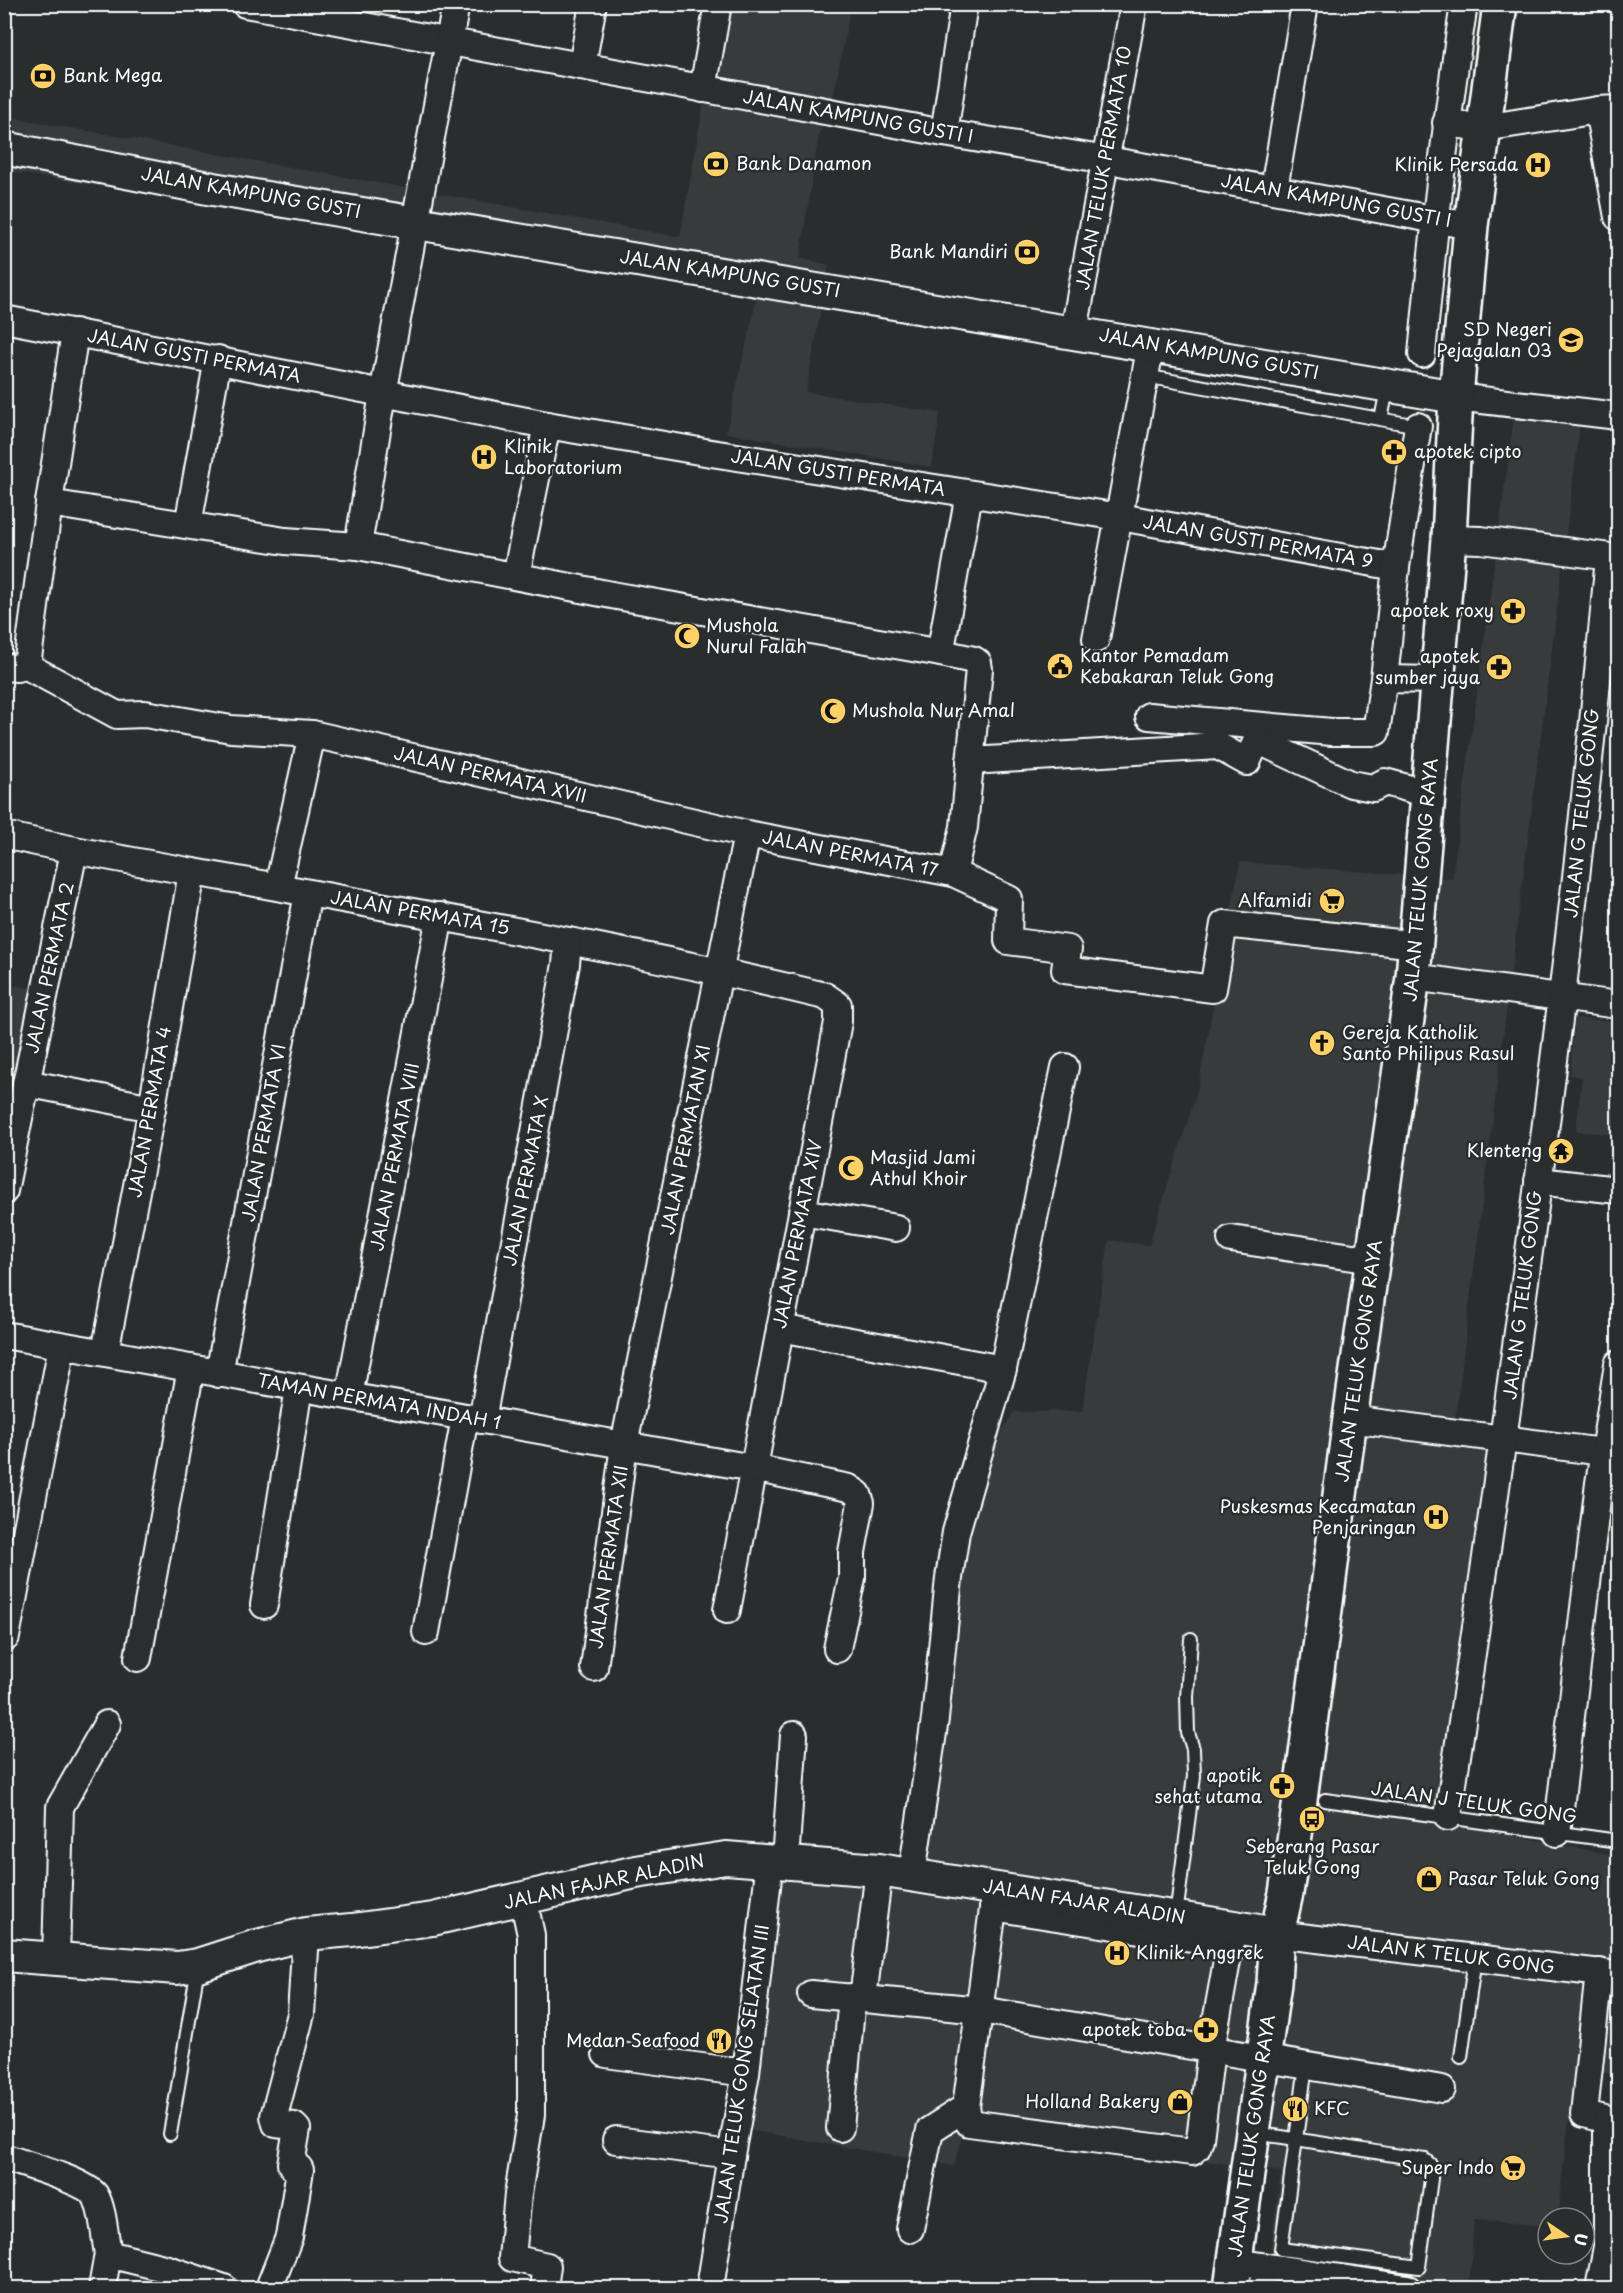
<svg xmlns="http://www.w3.org/2000/svg" width="1623" height="2293" viewBox="0 0 1623 2293" font-family="'Playpen Sans',sans-serif">
<style>
.built{fill:#373a3b}
.lines{fill:none;stroke-linecap:round;stroke-linejoin:round}
.service-casing{stroke:#fff;stroke-width:16}
.minor-casing{stroke:#fff;stroke-width:30}
.tertiary-casing{stroke:#fff;stroke-width:36}
.secondary-casing{stroke:#fff;stroke-width:38}
.service{stroke:#2a2d2e;stroke-width:12}
.minor{stroke:#2a2d2e;stroke-width:26}
.tertiary{stroke:#2a2d2e;stroke-width:32}
.secondary{stroke:#2a2d2e;stroke-width:33}
.labels{text-anchor:middle;stroke-width:5;stroke-linejoin:round;paint-order:stroke}
.poi-label{font-size:18px;fill:#fff;stroke:#2a2d2e;text-anchor:end}
.street-label{font-size:18px;fill:#fff;stroke:#2a2d2e}
</style>
<rect width="100%" height="100%" fill="#2a2d2e"/>
<filter id="ink" filterUnits="userSpaceOnUse"><feTurbulence type="fractalNoise" baseFrequency=".0167" numOctaves="2"/><feDisplacementMap in="SourceGraphic" scale="12" xChannelSelector="R" yChannelSelector="G"/><feConvolveMatrix kernelMatrix="1 2 1 2 8 2 1 2 1" color-interpolation-filters="sRGB"/></filter>
<g filter="url(#ink)">
<g class="built">
<polygon points="721,5 851,5 831,108 819,134 800,258 829,265 806,392 940,413 932,467 726,433 758,292 5,171 4,116 680,237"/>
<polygon points="1514,417 1580,424 1454,1428 1503,1429 1454,1824 1618,1856 1618,2074 1575,2070 1557,2218 1548,2218 1548,2226 1474,2220 1469,2288 1265,2288 1281,2172 965,2124 954,2166 748,2130 782,1842 919,1859 978,1468 1014,1412 1082,1411 1109,1240 1149,1245 1198,1088 1240,862 1452,879"/>
<polygon points="5,984 41,990 5,1195"/>
<polygon points="1575,1018 1618,1022 1618,1135 1576,1131 1582,1077 1570,1075"/>
</g>
<g class="lines">
<defs>
<g id="service">
<polyline points="1145,376 1418,426"/>
<polyline points="1381,419 1388,385"/>
<polyline points="1325,1800 1618,1841"/>
<polyline points="1176,1916 1194,1776 1193,1749 1188,1733 1187,1697 1191,1639"/>
<polyline points="1461,2057 1475,1958"/>
<path d="M1254 2133C1311 2141 1368 2151 1425 2160L1431 2165V2179L1419 2267 1281 2249 1304 2080"/>
<polyline points="170,2134 198,1967"/>
</g>
<g id="minor">
<polyline points="245,4 944,133 1119,162 1471,226"/>
<polyline points="456,4 383,394 358,546 617,596 941,653"/>
<polyline points="582,66 593,4"/>
<polyline points="703,89 718,4"/>
<polyline points="1598,110 1618,217"/>
<polyline points="1446,123 1484,128 1598,110 1618,109"/>
<polyline points="944,133 964,4"/>
<polyline points="1274,189 1305,4"/>
<polyline points="4,319 547,425 705,452 1120,517 1396,567"/>
<polyline points="1074,331 1134,4"/>
<path d="M1422 354C1433 237 1446 121 1464 4"/>
<polyline points="1456,397 1618,416"/>
<polyline points="49,503 285,541 358,546"/>
<polyline points="188,525 218,359"/>
<polyline points="1449,539 1481,540 1618,558"/>
<polyline points="516,576 547,425"/>
<polyline points="1096,639 1151,344"/>
<polyline points="25,665 28,658 49,503 75,332"/>
<polyline points="4,667 17,668 25,665 117,715 145,714 231,729 312,734 747,834 953,873 1009,899 1008,941 1068,949 1065,970 1213,989 1224,924 1417,945"/>
<polyline points="1384,679 1438,680"/>
<polyline points="1149,716 1332,732 1376,732 1384,679 1396,567 1418,426"/>
<polyline points="970,761 1218,746 1247,762 1257,740 1351,784 1373,788 1385,782 1429,794"/>
<path d="M4 835C95 856 186 870 277 887 460 921 644 952 825 996L838 1005V1022L727 1610"/>
<polyline points="953,873 964,827 979,669 978,663 974,660 941,653 941,649 969,494"/>
<polyline points="278,887 312,734"/>
<polyline points="1413,977 1618,1005"/>
<polyline points="26,1083 152,1108"/>
<polyline points="1538,1181 1618,1190"/>
<polyline points="4,1191 74,851"/>
<polyline points="802,1212 896,1228"/>
<polyline points="1231,1239 1373,1260"/>
<polyline points="780,1328 1003,1369"/>
<polyline points="4,1335 753,1468 849,1488 858,1494 861,1503 852,1552 852,1578 837,1649"/>
<polyline points="105,1352 152,1108 192,872"/>
<polyline points="219,1374 308,893"/>
<polyline points="349,1396 440,916"/>
<polyline points="1350,1419 1618,1454"/>
<polyline points="482,1420 566,964 568,941"/>
<polyline points="264,1605 299,1388"/>
<polyline points="426,1632 465,1417"/>
<polyline points="6,1637 62,1346"/>
<polyline points="138,1658 191,1368"/>
<polyline points="594,1668 624,1445 747,834"/>
<path d="M1448 1817C1510 1398 1571 979 1609 557"/>
<polyline points="1557,1833 1599,1483 1618,1364"/>
<polyline points="785,1861 794,1735"/>
<polyline points="912,1874 935,1719 949,1578 956,1532 1003,1369 1065,1067"/>
<polyline points="523,1898 531,1935 531,2115 518,2194 512,2258 547,2266 544,2288"/>
<polyline points="993,1907 1230,1944 1211,2050 1200,2139 1197,2148 1192,2152 969,2123 966,2107 996,1887"/>
<polyline points="1284,1935 1618,1975"/>
<polyline points="56,1959 60,1807 107,1724"/>
<polyline points="1599,1972 1584,2114 1618,2122"/>
<polyline points="811,1994 981,2010 1442,2089"/>
<polyline points="863,1998 879,1870"/>
<polyline points="606,2054 746,2073"/>
<polyline points="840,2128 852,1997"/>
<polyline points="616,2140 731,2155"/>
<path d="M4 2157C23 2164 85 2181 95 2195 103 2208 105 2238 108 2254L168 2269 224 2288"/>
<polyline points="910,2229 930,2130 966,2107"/>
<polyline points="1234,2262 1407,2288"/>
<polyline points="102,2288 108,2254"/>
<polyline points="269,2288 289,2237 300,2170 299,2168 293,2167 291,2164 297,2129 294,2126 276,2124 274,2116 301,2014 306,1934"/>
<polyline points="710,2288 731,2155 746,2073 770,1860"/>
<polyline points="1262,2288 1262,2285"/>
<polyline points="1599,2288 1607,2247 1607,2121"/>
</g>
<g id="tertiary">
<polyline points="4,148 213,189 1456,397"/>
<polyline points="4,1955 177,1968 198,1965 257,1946 306,1934 352,1930 433,1919 636,1872 726,1858 879,1870 1277,1934"/>
</g>
<polyline id="secondary" points="1231,2288 1274,1983 1277,1934 1286,1893 1298,1815 1350,1419 1413,977 1449,539 1456,397 1471,226 1500,4"/>
</defs>
<use href="#service" class="service-casing"/>
<use href="#minor" class="minor-casing"/>
<use href="#tertiary" class="tertiary-casing"/>
<use href="#secondary" class="secondary-casing"/>
<use href="#service" class="service"/>
<use href="#minor" class="minor"/>
<use href="#tertiary" class="tertiary"/>
<use href="#secondary" class="secondary"/>
</g>
</g>
<defs>
<symbol id="bank-disc" viewBox="-11 -11 22 22"><circle r="9.5" fill="#ffd166" stroke="#2a2d2e"/><path d="M-6-4H6V4H-6ZM0-2.3a2.3 2.3 0 1 0 0 4.6a2.3 2.3 0 1 0 0-4.6Z" fill="#111"/></symbol>
<symbol id="hospital-disc" viewBox="-11 -11 22 22"><circle r="9.5" fill="#ffd166" stroke="#2a2d2e"/><path d="M-5-5h3v3.5h4V-5h3V5h-3V1.5h-4V5h-3Z" fill="#111"/></symbol>
<symbol id="school-disc" viewBox="-11 -11 22 22"><circle r="9.5" fill="#ffd166" stroke="#2a2d2e"/><path d="M0-5L7-2L0 1L-7-2ZM-4 1L0 2.5L4 1V4Q0 6-4 4Z" fill="#111"/></symbol>
<symbol id="pharmacy-disc" viewBox="-11 -11 22 22"><circle r="9.5" fill="#ffd166" stroke="#2a2d2e"/><path d="M-2-6h4v4h4v4h-4v4h-4v-4h-4v-4h4Z" fill="#111"/></symbol>
<symbol id="mosque-disc" viewBox="-11 -11 22 22"><circle r="9.5" fill="#ffd166" stroke="#2a2d2e"/><path d="M3.5-4.9A6 6 0 1 0 3.5 4.9A5 5 0 1 1 3.5-4.9Z" fill="#111"/></symbol>
<symbol id="civic-disc" viewBox="-11 -11 22 22"><circle r="9.5" fill="#ffd166" stroke="#2a2d2e"/><path d="M-.6-6.5H3V-4.5H.6V-3L4-1V1h2V6H-6V1h2V-1L-.6-3ZM-1.2 2.5V6h2.4V2.5Z" fill="#111"/></symbol>
<symbol id="supermarket-disc" viewBox="-11 -11 22 22"><circle r="9.5" fill="#ffd166" stroke="#2a2d2e"/><path d="M-6-5.5h2.5l.6 2H6L4.5 2H-2.5L-4.4-4H-6ZM-1.5 3.2a1.3 1.3 0 1 0 .1 0ZM3 3.2a1.3 1.3 0 1 0 .1 0Z" fill="#111"/></symbol>
<symbol id="church-disc" viewBox="-11 -11 22 22"><circle r="9.5" fill="#ffd166" stroke="#2a2d2e"/><path d="M-1.2-6h2.4v3.5h3.3v2.4h-3.3V6h-2.4V-.1h-3.3v-2.4h3.3Z" fill="#111"/></symbol>
<symbol id="temple-disc" viewBox="-11 -11 22 22"><circle r="9.5" fill="#ffd166" stroke="#2a2d2e"/><path d="M0-6L5-2H3V0L6.5 2.5H4V6H1.5V3h-3V6H-4V2.5H-6.5L-3 0V-2H-5Z" fill="#111"/></symbol>
<symbol id="bus-disc" viewBox="-11 -11 22 22"><circle r="9.5" fill="#ffd166" stroke="#2a2d2e"/><path d="M-5-6H5V4H4V6H2V4H-2V6H-4V4H-5ZM-3.5-4V0h7V-4ZM-3.5 1.2v1.5H-2V1.2ZM2 1.2v1.5H3.5V1.2Z" fill="#111"/></symbol>
<symbol id="shop-disc" viewBox="-11 -11 22 22"><circle r="9.5" fill="#ffd166" stroke="#2a2d2e"/><path d="M-5-2.5h2.3a2.7 3.5 0 0 1 5.4 0H5L5.5 6h-11ZM-1.5-2.5h3a1.5 2.3 0 0 0-3 0Z" fill="#111"/></symbol>
<symbol id="restaurant-disc" viewBox="-11 -11 22 22"><circle r="9.5" fill="#ffd166" stroke="#2a2d2e"/><path d="M-5-6h1v4h1v-4h1v4h1v-4h1v5L-1.5 .5V6h-2V.5L-5-1ZM5-6V6H3V1.5H1.5Q1.5-4 5-6Z" fill="#111"/></symbol>
</defs>
<g fill-rule="evenodd">
<use href="#bank-disc" x="28" y="61" width="30" height="30"/>
<use href="#bank-disc" x="701" y="149" width="30" height="30"/>
<use href="#hospital-disc" x="1523" y="150" width="30" height="30"/>
<use href="#bank-disc" x="1012" y="237" width="30" height="30"/>
<use href="#school-disc" x="1556" y="325" width="30" height="30"/>
<use href="#pharmacy-disc" x="1379" y="437" width="30" height="30"/>
<use href="#hospital-disc" x="469" y="442" width="30" height="30"/>
<use href="#pharmacy-disc" x="1498" y="596" width="30" height="30"/>
<use href="#mosque-disc" x="672" y="621" width="30" height="30"/>
<use href="#civic-disc" x="1045" y="651" width="30" height="30"/>
<use href="#pharmacy-disc" x="1484" y="652" width="30" height="30"/>
<use href="#mosque-disc" x="818" y="696" width="30" height="30"/>
<use href="#supermarket-disc" x="1317" y="886" width="30" height="30"/>
<use href="#church-disc" x="1307" y="1028" width="30" height="30"/>
<use href="#temple-disc" x="1546" y="1136" width="30" height="30"/>
<use href="#mosque-disc" x="836" y="1153" width="30" height="30"/>
<use href="#hospital-disc" x="1421" y="1502" width="30" height="30"/>
<use href="#pharmacy-disc" x="1267" y="1771" width="30" height="30"/>
<use href="#bus-disc" x="1297" y="1804" width="30" height="30"/>
<use href="#shop-disc" x="1414" y="1864" width="30" height="30"/>
<use href="#hospital-disc" x="1102" y="1938" width="30" height="30"/>
<use href="#pharmacy-disc" x="1191" y="2015" width="30" height="30"/>
<use href="#restaurant-disc" x="704" y="2026" width="30" height="30"/>
<use href="#shop-disc" x="1165" y="2087" width="30" height="30"/>
<use href="#restaurant-disc" x="1280" y="2094" width="30" height="30"/>
<use href="#supermarket-disc" x="1498" y="2153" width="30" height="30"/>
</g>
<g class="labels">
<g class="poi-label">
<text x="63" y="82" text-anchor="start">Bank Mega</text>
<text x="736" y="170" text-anchor="start">Bank Danamon</text>
<text x="1518" y="171">Klinik Persada</text>
<text x="1008" y="258">Bank Mandiri</text>
<text x="1552" y="336">SD Negeri<tspan x="1552" dy="21">Pejagalan 03</tspan></text>
<text x="504" y="453" text-anchor="start">Klinik<tspan x="504" dy="21">Laboratorium</tspan></text>
<text x="1414" y="458" text-anchor="start">apotek cipto</text>
<text x="1494" y="617">apotek roxy</text>
<text x="706" y="632" text-anchor="start">Mushola<tspan x="706" dy="21">Nurul Falah</tspan></text>
<text x="1080" y="662" text-anchor="start">Kantor Pemadam<tspan x="1080" dy="21">Kebakaran Teluk Gong</tspan></text>
<text x="1480" y="663">apotek<tspan x="1480" dy="21">sumber jaya</tspan></text>
<text x="852" y="717" text-anchor="start">Mushola Nur Amal</text>
<text x="1312" y="907">Alfamidi</text>
<text x="1342" y="1039" text-anchor="start">Gereja Katholik<tspan x="1342" dy="21">Santo Philipus Rasul</tspan></text>
<text x="1542" y="1157">Klenteng</text>
<text x="870" y="1164" text-anchor="start">Masjid Jami<tspan x="870" dy="21">Athul Khoir</tspan></text>
<text x="1416" y="1513">Puskesmas Kecamatan<tspan x="1416" dy="21">Penjaringan</tspan></text>
<text x="1262" y="1782">apotik<tspan x="1262" dy="21">sehat utama</tspan></text>
<text x="1312" y="1853" text-anchor="middle">Seberang Pasar<tspan x="1312" dy="21">Teluk Gong</tspan></text>
<text x="1448" y="1885" text-anchor="start">Pasar Teluk Gong</text>
<text x="1136" y="1959" text-anchor="start">Klinik Anggrek</text>
<text x="1186" y="2036">apotek toba</text>
<text x="700" y="2047">Medan Seafood</text>
<text x="1160" y="2108">Holland Bakery</text>
<text x="1314" y="2115" text-anchor="start">KFC</text>
<text x="1494" y="2174">Super Indo</text>
</g>
<g class="street-label">
<text transform="translate(858 117) rotate(10)" y="6">JALAN KAMPUNG GUSTI I</text>
<text transform="translate(1104 168) rotate(-80)" y="6">JALAN TELUK PERMATA 10</text>
<text transform="translate(251 193) rotate(10)" y="6">JALAN KAMPUNG GUSTI</text>
<text transform="translate(1336 201) rotate(10)" y="6">JALAN KAMPUNG GUSTI I</text>
<text transform="translate(730 274) rotate(9)" y="6">JALAN KAMPUNG GUSTI</text>
<text transform="translate(1209 354) rotate(10)" y="6">JALAN KAMPUNG GUSTI</text>
<text transform="translate(194 356) rotate(11)" y="6">JALAN GUSTI PERMATA</text>
<text transform="translate(838 473) rotate(9)" y="6">JALAN GUSTI PERMATA</text>
<text transform="translate(1258 542) rotate(10)" y="6">JALAN GUSTI PERMATA 9</text>
<text transform="translate(490 775) rotate(13)" y="6">JALAN PERMATA XVII</text>
<text transform="translate(1582 813) rotate(-84)" y="6">JALAN G TELUK GONG</text>
<text transform="translate(850 854) rotate(11)" y="6">JALAN PERMATA 17</text>
<text transform="translate(1421 880) rotate(-85)" y="6">JALAN TELUK GONG RAYA</text>
<text transform="translate(420 913) rotate(10)" y="6">JALAN PERMATA 15</text>
<text transform="translate(50 968) rotate(-78)" y="6">JALAN PERMATA 2</text>
<text transform="translate(150 1112) rotate(-80)" y="6">JALAN PERMATA 4</text>
<text transform="translate(264 1133) rotate(-80)" y="6">JALAN PERMATA VI</text>
<text transform="translate(686 1140) rotate(-79)" y="6">JALAN PERMATAN XI</text>
<text transform="translate(395 1157) rotate(-79)" y="6">JALAN PERMATA VIII</text>
<text transform="translate(526 1181) rotate(-79)" y="6">JALAN PERMATA X</text>
<text transform="translate(798 1234) rotate(-79)" y="6">JALAN PERMATA XIV</text>
<text transform="translate(1523 1295) rotate(-83)" y="6">JALAN G TELUK GONG</text>
<text transform="translate(1359 1361) rotate(-82)" y="6">JALAN TELUK GONG RAYA</text>
<text transform="translate(379 1402) rotate(10)" y="6">TAMAN PERMATA INDAH 1</text>
<text transform="translate(609 1557) rotate(-82)" y="6">JALAN PERMATA XII</text>
<text transform="translate(1474 1803) rotate(8)" y="6">JALAN J TELUK GONG</text>
<text transform="translate(604 1882) rotate(-12)" y="6">JALAN FAJAR ALADIN</text>
<text transform="translate(1084 1902) rotate(9)" y="6">JALAN FAJAR ALADIN</text>
<text transform="translate(1451 1955) rotate(7)" y="6">JALAN K TELUK GONG</text>
<text transform="translate(742 2074) rotate(-82)" y="6">JALAN TELUK GONG SELATAN III</text>
<text transform="translate(1252 2136) rotate(-82)" y="6">JALAN TELUK GONG RAYA</text>
</g>
</g>
<rect width="1623" height="2293" fill="none" stroke="#2a2d2e" stroke-width="24"/>
<rect x="12" y="12" width="1599" height="2269" fill="none" stroke="#fff" stroke-width="2" filter="url(#ink)"/>
<g transform="translate(1566 2236) rotate(103)"><circle r="28" fill="#2a2d2e" stroke="#7f8182" stroke-width="1.5"/>
<path d="M0-4.5L10 22L0 15L-10 22Z" fill="#ffd166"/>
<text y="-9" font-size="16" font-weight="bold" text-anchor="middle" fill="#ffffff">U</text>
</g>
</svg>
